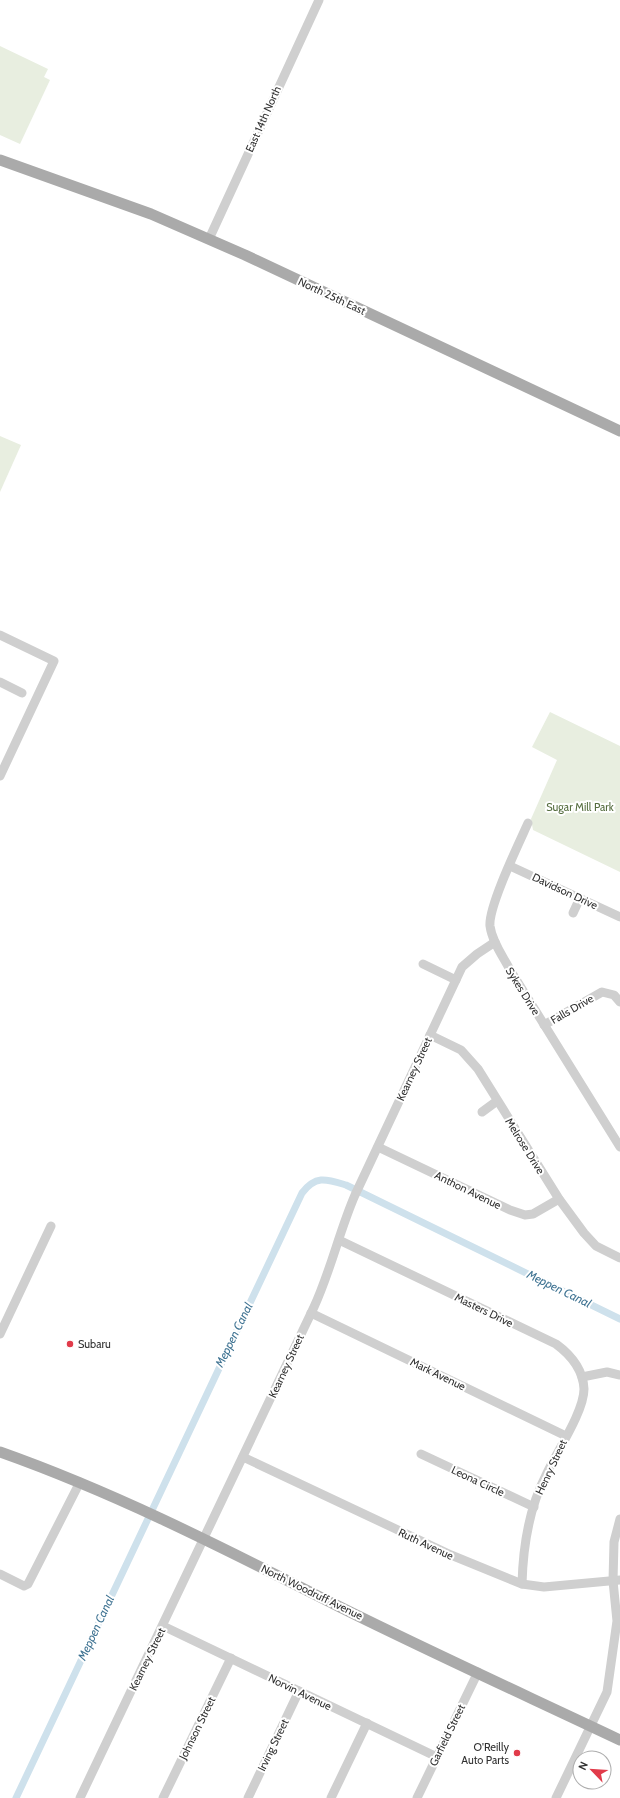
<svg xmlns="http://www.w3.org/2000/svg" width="620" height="1798" viewBox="0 0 620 1798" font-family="Cabin,sans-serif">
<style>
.green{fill:#e8eee0}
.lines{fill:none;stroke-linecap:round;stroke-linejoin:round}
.canal{stroke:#cee1ec;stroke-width:7}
.minor{stroke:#cfcfcf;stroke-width:9}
.major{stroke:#aaa;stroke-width:11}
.poi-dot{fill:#e13b4a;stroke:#fff;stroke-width:1.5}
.labels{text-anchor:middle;stroke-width:4;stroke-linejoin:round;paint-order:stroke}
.street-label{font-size:11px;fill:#323232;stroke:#fff}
.park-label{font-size:11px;fill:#556d3f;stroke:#fff}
.poi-label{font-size:11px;fill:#323232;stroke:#fff;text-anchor:start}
.water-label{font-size:12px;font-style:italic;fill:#407493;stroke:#fff}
</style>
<rect width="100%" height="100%" fill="#fff"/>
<g class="green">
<polygon points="0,46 48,69 44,77 50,80 20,144 0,135"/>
<polygon points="0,436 21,445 0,492"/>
<polygon points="550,712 620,746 620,872 533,830 531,819 557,760 532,747"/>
</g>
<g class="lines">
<path class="canal" d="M16 1798 302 1193C316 1175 326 1179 346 1185L620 1319"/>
<g class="minor">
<polyline points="209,239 319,0"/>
<polyline points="0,635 54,661 0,776"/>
<polyline points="0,682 22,693"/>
<path d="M528 823C519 843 488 907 490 926 492 941 502 955 509 968L620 1147"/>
<polyline points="510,866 620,917"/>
<polyline points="573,913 580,898"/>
<polyline points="423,964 456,980"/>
<polyline points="544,1025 602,992 614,995 620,1002"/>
<polyline points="430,1035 461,1050 478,1069 559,1199 584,1233 596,1246 620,1258"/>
<polyline points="482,1112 497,1101"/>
<polyline points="378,1147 510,1210 525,1215 533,1214 559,1199"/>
<path d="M339 1240 556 1344C571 1355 583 1369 584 1389 584 1412 556 1453 546 1475 529 1508 523 1547 522 1584"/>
<polyline points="311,1313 566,1436"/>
<polyline points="0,1334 51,1226"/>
<polyline points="582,1377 607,1372 620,1375"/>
<polyline points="421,1454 534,1507"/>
<polyline points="243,1457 451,1555 522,1584 544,1587 620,1580"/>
<polyline points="0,1574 24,1586 28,1584 80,1482"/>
<polyline points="163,1626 437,1757"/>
<path d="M80 1798 314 1307C331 1270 339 1232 355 1195L462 967 477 954 495 942"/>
<polyline points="163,1798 231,1658"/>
<polyline points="248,1798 299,1691"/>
<polyline points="331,1798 367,1723"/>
<polyline points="417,1798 478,1672"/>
<polyline points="556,1798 607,1692 617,1621 613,1581 614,1542 620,1519"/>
</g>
<g class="major">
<polyline points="0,160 151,214 245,255 620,431"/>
<path d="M0 1452C116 1493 225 1549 334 1604 428 1651 525 1695 620 1740"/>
</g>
</g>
<g class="poi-dot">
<circle cx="70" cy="1344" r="4"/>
<circle cx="517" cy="1753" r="4"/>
</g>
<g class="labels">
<g class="street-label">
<text transform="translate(263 119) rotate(-66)" y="4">East 14th North</text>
<text transform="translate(332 296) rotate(25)" y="4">North 25th East</text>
<text transform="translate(565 891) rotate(25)" y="4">Davidson Drive</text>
<text transform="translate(523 991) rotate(58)" y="4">Sykes Drive</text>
<text transform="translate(572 1009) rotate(-30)" y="4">Falls Drive</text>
<text transform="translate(414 1069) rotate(-65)" y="4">Kearney Street</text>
<text transform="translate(525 1146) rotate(58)" y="4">Melrose Drive</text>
<text transform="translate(468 1190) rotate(26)" y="4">Anthon Avenue</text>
<text transform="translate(484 1310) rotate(26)" y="4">Masters Drive</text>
<text transform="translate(286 1366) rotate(-65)" y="4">Kearney Street</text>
<text transform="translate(438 1374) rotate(26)" y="4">Mark Avenue</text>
<text transform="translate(551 1467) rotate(-65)" y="4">Henry Street</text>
<text transform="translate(478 1481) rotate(25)" y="4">Leona Circle</text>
<text transform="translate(426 1544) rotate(25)" y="4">Ruth Avenue</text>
<text transform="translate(312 1592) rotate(26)" y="4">North Woodruff Avenue</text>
<text transform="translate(147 1659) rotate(-64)" y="4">Kearney Street</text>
<text transform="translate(300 1692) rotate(26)" y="4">Norvin Avenue</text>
<text transform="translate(197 1728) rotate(-64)" y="4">Johnson Street</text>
<text transform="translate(447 1735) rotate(-64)" y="4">Garfield Street</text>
<text transform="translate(273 1745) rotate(-64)" y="4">Irving Street</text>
</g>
<g class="park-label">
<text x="580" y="811">Sugar Mill Park</text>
</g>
<g class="poi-label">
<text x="78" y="1348">Subaru</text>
<text x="509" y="1751" text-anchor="end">O'Reilly<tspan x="509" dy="13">Auto Parts</tspan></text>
</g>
<g class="water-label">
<text transform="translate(559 1289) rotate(26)" y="4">Meppen Canal</text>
<text transform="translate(234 1335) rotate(-64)" y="4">Meppen Canal</text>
<text transform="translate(96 1628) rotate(-65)" y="4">Meppen Canal</text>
</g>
</g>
<g transform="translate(592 1770) rotate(295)"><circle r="19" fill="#ffffff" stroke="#adadad"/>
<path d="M0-3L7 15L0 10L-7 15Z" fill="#e13b4a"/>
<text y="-6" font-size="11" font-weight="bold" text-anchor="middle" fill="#323232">N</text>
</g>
</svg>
